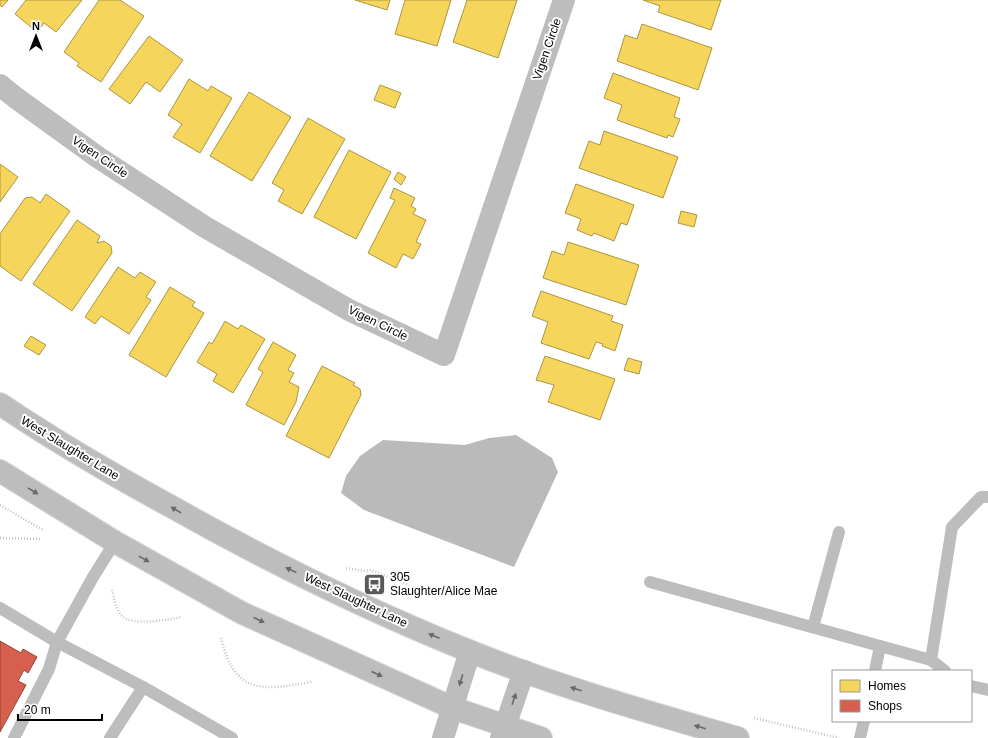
<svg xmlns="http://www.w3.org/2000/svg" width="988" height="738" viewBox="0 0 988 738" font-family="Arial,sans-serif">
<style>
.water{fill:#bababa}
.homes{fill:#f6d55c;stroke:#ac9540}
.shops{fill:#d6604d;stroke:#964336}
.lines{fill:none;stroke-linecap:round;stroke-linejoin:round}
.primary-casing{stroke:#dbdbdb;stroke-width:24}
.path{stroke:#c2c2c2;stroke-width:2.5;stroke-dasharray:1 2;stroke-linecap:butt}
.lane{stroke:#bdbdbd;stroke-width:12}
.street{stroke:#bdbdbd;stroke-width:22}
.primary{stroke:#bdbdbd;stroke-width:22}
.oneway{fill:#686868}
.labels{text-anchor:middle;stroke-width:4;stroke-linejoin:round;paint-order:stroke}
.street-label{font-size:12px;fill:#000;stroke:#fff}
.poi-label{font-size:12px;fill:#000;stroke:#fff;text-anchor:start}
</style>
<rect width="100%" height="100%" fill="#fff"/>
<polygon class="water" points="516,435 552,458 558,472 514,567 364,510 341,493 346,476 360,456 383,440 465,445 489,438"/>
<g class="homes">
<polygon points="0,0 8,0 2,7 0,5"/>
<polygon points="26,0 82,0 56,32 44,23 37,32 15,14"/>
<polygon points="99,0 120,0 144,16 101,82 77,66 79,63 64,52"/>
<polygon points="355,0 390,0 387,10"/>
<polygon points="405,0 451,0 437,46 395,34"/>
<polygon points="467,0 517,0 498,58 453,42"/>
<polygon points="643,0 721,0 711,30 658,12 660,6"/>
<polygon points="642,24 712,48 698,90 617,61 625,35 637,39"/>
<polygon points="149,36 183,60 160,92 146,82 130,104 109,89"/>
<polygon points="613,73 680,98 674,117 680,119 673,137 668,135 667,138 617,120 622,105 604,98"/>
<polygon points="189,79 208,91 211,86 232,98 200,153 173,137 182,124 168,115"/>
<polygon points="380,85 401,93 395,108 374,100"/>
<polygon points="249,92 291,117 252,181 210,156"/>
<polygon points="308,118 345,139 302,214 278,201 284,190 272,183"/>
<polygon points="604,131 678,157 663,198 579,168 589,141 600,145"/>
<polygon points="349,150 391,172 356,239 314,217"/>
<polygon points="0,164 18,177 0,202"/>
<polygon points="398,172 406,177 401,185 394,179"/>
<polygon points="576,184 634,205 627,225 621,223 614,241 594,233 592,236 577,230 581,219 565,213"/>
<polygon points="394,188 415,198 411,206 416,209 413,214 426,220 416,242 421,244 413,259 403,254 396,268 368,253 395,200 390,198"/>
<polygon points="46,194 70,211 21,281 0,266 0,234 25,198 32,197 40,203"/>
<polygon points="681,211 697,215 694,227 678,223"/>
<polygon points="77,220 100,236 97,243 104,241 111,246 112,253 72,311 33,284"/>
<polygon points="568,242 639,265 626,305 543,278 552,251 564,255"/>
<polygon points="118,267 135,278 140,272 156,282 146,297 151,300 129,334 101,316 95,324 85,317"/>
<polygon points="170,287 195,302 192,306 204,313 166,377 129,355"/>
<polygon points="541,291 613,316 611,321 623,325 615,351 602,346 603,344 596,342 589,359 541,343 548,322 532,316"/>
<polygon points="225,321 238,329 241,325 265,339 233,393 213,381 217,374 197,362 209,342 212,344"/>
<polygon points="31,336 46,345 39,355 24,346"/>
<polygon points="273,342 296,355 288,370 294,373 289,382 299,387 296,402 284,425 246,405 263,372 258,369"/>
<polygon points="545,356 615,379 600,420 548,402 554,385 536,380"/>
<polygon points="628,358 642,362 639,374 624,370"/>
<polygon points="322,366 355,383 353,385 360,389 361,395 329,458 286,436"/>
</g>
<polygon class="shops" points="0,641 21,653 23,649 37,657 28,673 24,670 18,681 26,685 0,732"/>
<g class="lines">
<defs>
<g id="primary">
<path d="M0 404C55 441 113 475 172 507 268 561 367 610 469 651 556 686 648 712 738 738"/>
<polyline points="0,471 115,542 242,613 453,708 541,738"/>
</g>
</defs>
<use href="#primary" class="primary-casing"/>
<g class="path">
<polyline points="0,505 43,530"/>
<polyline points="0,538 42,539"/>
<polyline points="346,568 365,571 371,570 408,585 410,591 417,600"/>
<path d="M112 590C114 598 116 610 122 616 131 626 168 620 181 617"/>
<path d="M221 638C235 696 263 690 312 682"/>
<polyline points="754,718 839,738"/>
</g>
<g class="lane">
<polyline points="650,582 880,646"/>
<polyline points="0,608 57,642 143,687 232,738"/>
<polyline points="813,627 839,532"/>
<polyline points="875,671 880,646 931,660"/>
<polyline points="945,671 931,660 952,527 981,497 988,497"/>
<polyline points="971,686 988,690"/>
<polyline points="14,738 49,669 57,642 93,577 115,542"/>
<polyline points="110,738 143,687"/>
<polyline points="860,738 864,721"/>
</g>
<g class="street">
<polyline points="0,85 16,98 99,158 205,227 349,310 444,355 564,0"/>
<polyline points="443,738 470,651"/>
<polyline points="501,738 524,671"/>
</g>
<use href="#primary" class="primary"/>
</g>
<defs><path id="oneway-solid" d="M-6-.8H1V-3.2L6.5 0L1 3.2V.8H-6Z"/></defs>
<g class="oneway">
<use href="#oneway-solid" transform="translate(33 491) rotate(32)"/>
<use href="#oneway-solid" transform="translate(176 510) rotate(-151)"/>
<use href="#oneway-solid" transform="translate(144 559) rotate(29)"/>
<use href="#oneway-solid" transform="translate(291 570) rotate(-154)"/>
<use href="#oneway-solid" transform="translate(259 620) rotate(25)"/>
<use href="#oneway-solid" transform="translate(434 636) rotate(-157)"/>
<use href="#oneway-solid" transform="translate(377 674) rotate(25)"/>
<use href="#oneway-solid" transform="translate(461 680) rotate(107)"/>
<use href="#oneway-solid" transform="translate(576 689) rotate(-162)"/>
<use href="#oneway-solid" transform="translate(514 699) rotate(-71)"/>
<use href="#oneway-solid" transform="translate(700 727) rotate(-164)"/>
</g>
<defs>
<symbol id="bus-square" viewBox="-11 -11 22 22"><rect x="-9" y="-9" width="18" height="18" rx="4" fill="#595959" stroke="#fff"/><path d="M-5-6H5V4H4V6H2V4H-2V6H-4V4H-5ZM-3.5-4V0h7V-4ZM-3.5 1.2v1.5H-2V1.2ZM2 1.2v1.5H3.5V1.2Z" fill="#fff"/></symbol>
</defs>
<g fill-rule="evenodd">
<use href="#bus-square" x="362" y="572" width="25" height="25"/>
</g>
<g class="labels">
<g class="street-label">
<text transform="translate(547 49) rotate(-71)" y="4">Vigen Circle</text>
<text transform="translate(100 157) rotate(34)" y="4">Vigen Circle</text>
<text transform="translate(378 323) rotate(26)" y="4">Vigen Circle</text>
<text transform="translate(70 448) rotate(31)" y="4">West Slaughter Lane</text>
<text transform="translate(356 600) rotate(25)" y="4">West Slaughter Lane</text>
</g>
<g class="poi-label">
<text x="390" y="581">305<tspan x="390" dy="14">Slaughter/Alice Mae</tspan></text>
</g>
</g>
<rect x="832" y="670" width="140" height="52" fill="#ffffff" stroke="#999999"/>
<rect x="840" y="680" width="20" height="12" fill="#f6d55c" stroke="#999999"/>
<text x="868" y="690" font-size="12" fill="#000000">Homes</text>
<rect x="840" y="700" width="20" height="12" fill="#d6604d" stroke="#999999"/>
<text x="868" y="710" font-size="12" fill="#000000">Shops</text>
<g transform="translate(36 36)" stroke="#ffffff" stroke-width="3" paint-order="stroke">
<path d="M0-3L7 15L0 10L-7 15Z" fill="#000000"/>
<text y="-6" font-size="11" font-weight="bold" text-anchor="middle" fill="#000000">N</text>
</g>
<path d="M18 714v6h84v-6" fill="none" stroke="#000000" stroke-width="2"/>
<text x="24" y="714" font-size="12" fill="#000000" stroke="#ffffff" stroke-width="3" paint-order="stroke">20 m</text>
</svg>
